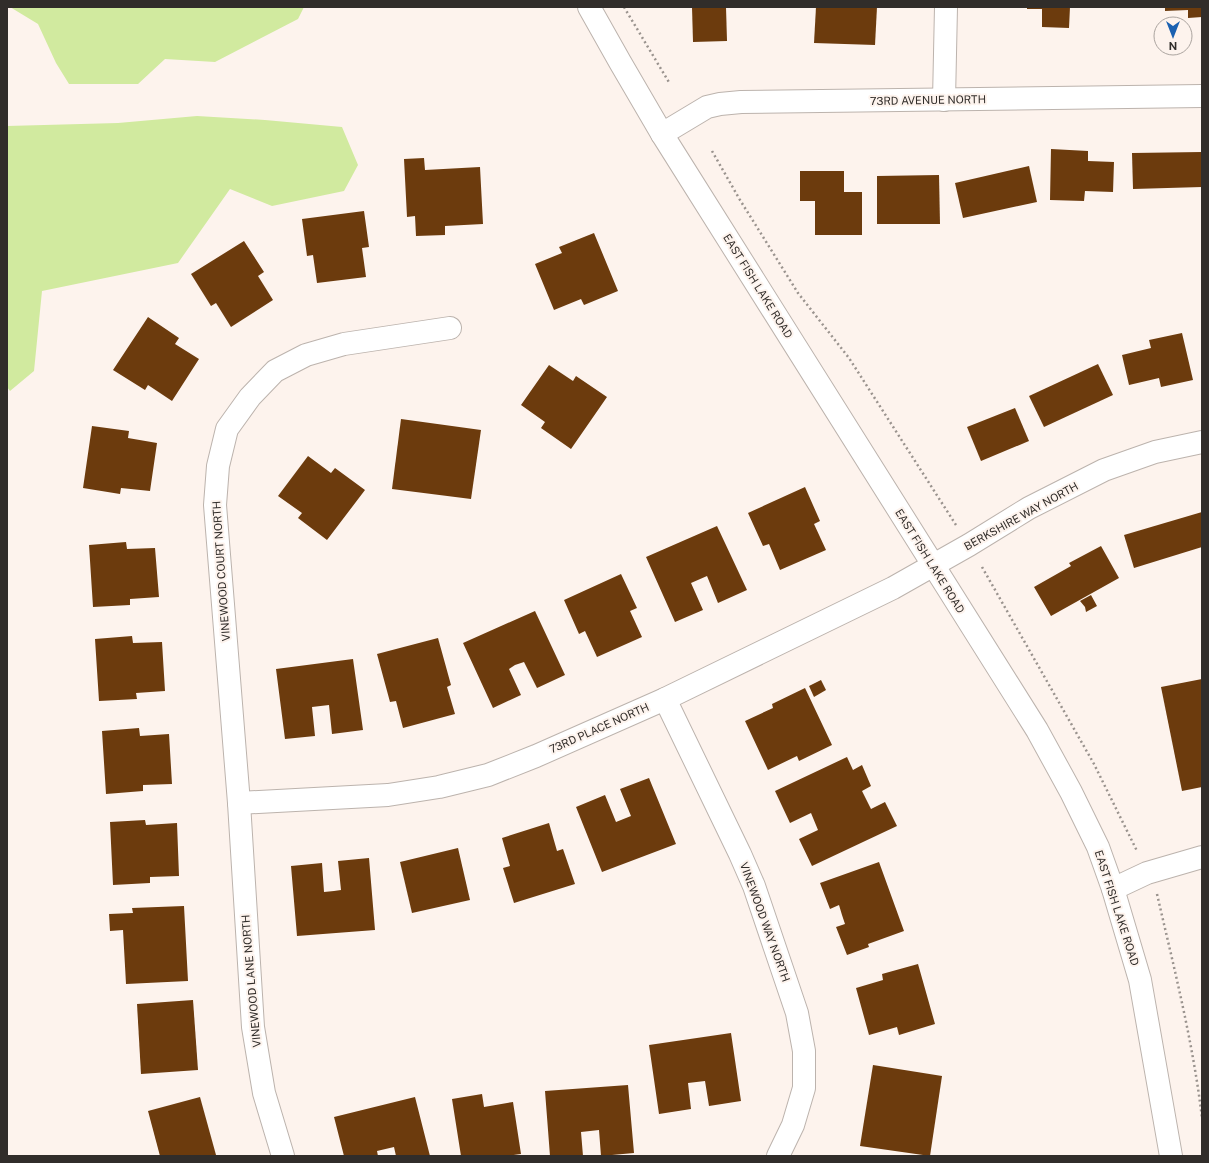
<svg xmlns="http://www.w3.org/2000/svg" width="1209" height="1163" viewBox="0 0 1209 1163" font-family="'Public Sans',sans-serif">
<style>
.green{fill:#d1ea9f}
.building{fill:#6c3b0d}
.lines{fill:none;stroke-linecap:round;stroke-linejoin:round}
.street-casing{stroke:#bcb3ad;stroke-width:24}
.secondary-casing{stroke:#bcb3ad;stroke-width:24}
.path{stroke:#9a938e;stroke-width:2.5;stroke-dasharray:2 3;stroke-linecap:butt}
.street{stroke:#fff;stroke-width:22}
.secondary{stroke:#fff;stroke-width:22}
.labels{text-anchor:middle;stroke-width:4;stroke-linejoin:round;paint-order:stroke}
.street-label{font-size:11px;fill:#312d2a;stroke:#fdf3ed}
</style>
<rect width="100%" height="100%" fill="#fdf3ed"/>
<g class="green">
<polygon points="10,7 304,7 298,19 215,62 165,59 138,84 69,84 56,63 38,24"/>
<polygon points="197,116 265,120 342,127 358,165 344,191 272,206 230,189 178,263 42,291 34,371 10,391 7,387 7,126 118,123"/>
</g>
<g class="building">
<polygon points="692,7 726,7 727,41 693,42"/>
<polygon points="816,7 877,7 875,45 814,43"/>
<polygon points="1027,7 1070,7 1069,28 1042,27 1042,9 1027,9"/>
<polygon points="1165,7 1202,7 1202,17 1188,18 1188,10 1165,11"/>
<polygon points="1051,149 1088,151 1088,161 1114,162 1113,192 1085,191 1084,201 1050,200"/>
<polygon points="1202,152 1202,187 1133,189 1132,153"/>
<polygon points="424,158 425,170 480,167 483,224 445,226 445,235 416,236 415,216 407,217 404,159"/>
<polygon points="1029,166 1037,202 963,218 955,183"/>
<polygon points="800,171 844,171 844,192 862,192 862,235 815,235 815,201 800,201"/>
<polygon points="939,175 940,224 877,224 877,176"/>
<polygon points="364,211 369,247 362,248 366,277 317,283 313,255 307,256 302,219"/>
<polygon points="594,233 618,291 584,305 581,299 554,310 535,264 562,253 559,247"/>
<polygon points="244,241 264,272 258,276 273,300 231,327 216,303 211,306 191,274"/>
<polygon points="148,317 179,338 175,344 199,359 172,401 148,385 145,390 113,370"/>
<polygon points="1182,333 1193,380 1161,387 1159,378 1129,385 1122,355 1151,348 1149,340"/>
<polygon points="1098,364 1113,395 1044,427 1029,396"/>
<polygon points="549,365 573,381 576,376 607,397 571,449 541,428 545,422 521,405"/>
<polygon points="1015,408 1029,441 981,461 967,427"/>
<polygon points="401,419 481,430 471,499 392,489"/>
<polygon points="92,426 129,431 128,438 157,443 150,491 121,488 120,494 83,488"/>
<polygon points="308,456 331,473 335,468 365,490 327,540 298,518 302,513 278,496"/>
<polygon points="805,487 820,521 814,524 826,550 780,570 769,544 763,546 748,513"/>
<polygon points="1202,512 1202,547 1134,568 1124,535"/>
<polygon points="717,526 747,590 718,603 707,576 691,583 703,610 675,622 646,557"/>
<polygon points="126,542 127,549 155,548 159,597 130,599 130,605 93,607 89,545"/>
<polygon points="1101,546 1119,578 1051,616 1034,587 1071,566 1069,563"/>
<polygon points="621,574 637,608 630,611 642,637 597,657 585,631 579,634 564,600"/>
<polygon points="1091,595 1097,606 1086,612 1085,607 1080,601"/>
<polygon points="535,611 565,675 537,688 524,662 515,665 509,669 521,695 493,708 463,643"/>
<polygon points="132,636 133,643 162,642 165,691 136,693 137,699 99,701 95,639"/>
<polygon points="438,638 451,685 447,687 455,714 403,728 396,701 390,702 377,654"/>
<polygon points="353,659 363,730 332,734 329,705 312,707 315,736 285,739 276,669"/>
<polygon points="1202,679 1202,787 1182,791 1161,687"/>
<polygon points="821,680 826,690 814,697 809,686"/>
<polygon points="805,688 832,745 799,761 797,756 768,770 745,721 773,708 772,704"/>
<polygon points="139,728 140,736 169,734 172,784 143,785 143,791 106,794 102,731"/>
<polygon points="847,757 853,770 862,765 871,786 862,791 871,809 885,802 897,826 812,866 799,839 818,830 811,813 790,823 775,791"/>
<polygon points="649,778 676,844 602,872 576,807 605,795 616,822 631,816 620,789"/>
<polygon points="145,820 146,825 177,823 179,876 150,877 150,883 113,885 110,822"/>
<polygon points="549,823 557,851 563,849 575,884 514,903 503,868 510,866 502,838"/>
<polygon points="458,848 470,900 412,913 400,862"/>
<polygon points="369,858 375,930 297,936 291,866 322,863 324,892 334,891 341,890 338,861"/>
<polygon points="879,862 904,931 868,944 869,947 847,955 836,927 845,924 842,915 839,905 830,909 820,883"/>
<polygon points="184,906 188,981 126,984 123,930 110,931 109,914 133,913 132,908"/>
<polygon points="918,964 935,1024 899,1035 897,1027 869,1035 856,988 883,980 882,974"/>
<polygon points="193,1000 198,1070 141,1074 137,1004"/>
<polygon points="731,1033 741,1101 709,1106 705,1081 688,1083 691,1109 659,1114 649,1045"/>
<polygon points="873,1065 942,1076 930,1156 860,1146"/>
<polygon points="628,1085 634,1153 601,1156 599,1130 581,1132 583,1156 550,1156 545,1091"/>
<polygon points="482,1094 484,1107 513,1102 521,1154 506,1156 461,1156 452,1099"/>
<polygon points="200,1097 216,1155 211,1156 160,1156 148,1111"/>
<polygon points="415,1097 430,1156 396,1156 394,1147 377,1151 378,1156 344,1156 334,1117"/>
</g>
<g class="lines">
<defs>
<g id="street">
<polyline points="944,100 946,7"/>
<polyline points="662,134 707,107 720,104 741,102 1202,96"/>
<polyline points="665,699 740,854 754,886 797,1013 804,1051 804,1088 793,1125 778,1156"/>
<polyline points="239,803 388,795 439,787 488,775 536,756 665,699 893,588 969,545 1029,508 1104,470 1155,452 1202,442"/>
<polyline points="1113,889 1147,873 1202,857"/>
<polyline points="283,1156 264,1093 253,1027 239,803 215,505 218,466 227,429 250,397 275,371 306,355 344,344 450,328"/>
</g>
<polyline id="secondary" points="589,7 620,62 662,134 1037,730 1071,792 1098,847 1113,889 1140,980 1171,1156"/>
</defs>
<use href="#street" class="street-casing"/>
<use href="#secondary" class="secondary-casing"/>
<g class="path">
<polyline points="624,7 670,84"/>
<polyline points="712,151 740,200 798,293 849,358 956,525"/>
<polyline points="982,567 1094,764 1137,851"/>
<path d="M1157 894C1174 968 1193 1042 1202 1118"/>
</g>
<use href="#street" class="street"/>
<use href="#secondary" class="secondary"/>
</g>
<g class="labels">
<g class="street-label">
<text transform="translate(928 100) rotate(-1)" y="4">73RD AVENUE NORTH</text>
<text transform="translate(758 286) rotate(58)" y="4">EAST FISH LAKE ROAD</text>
<text transform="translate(1021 516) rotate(-29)" y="4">BERKSHIRE WAY NORTH</text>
<text transform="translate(930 561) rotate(58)" y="4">EAST FISH LAKE ROAD</text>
<text transform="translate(221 571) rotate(-94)" y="4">VINEWOOD COURT NORTH</text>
<text transform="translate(599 728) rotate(-24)" y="4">73RD PLACE NORTH</text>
<text transform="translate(1117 908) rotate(72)" y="4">EAST FISH LAKE ROAD</text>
<text transform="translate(765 922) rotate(70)" y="4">VINEWOOD WAY NORTH</text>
<text transform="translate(251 981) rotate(-95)" y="4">VINEWOOD LANE NORTH</text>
</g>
</g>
<rect width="1209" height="1163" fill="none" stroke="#312d2a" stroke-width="16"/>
<g transform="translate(1173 36) rotate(180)"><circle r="19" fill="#fdf3ed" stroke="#aba49f"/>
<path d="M0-3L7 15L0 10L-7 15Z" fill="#1b61b1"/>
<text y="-6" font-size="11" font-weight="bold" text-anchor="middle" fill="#312d2a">N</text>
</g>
</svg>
